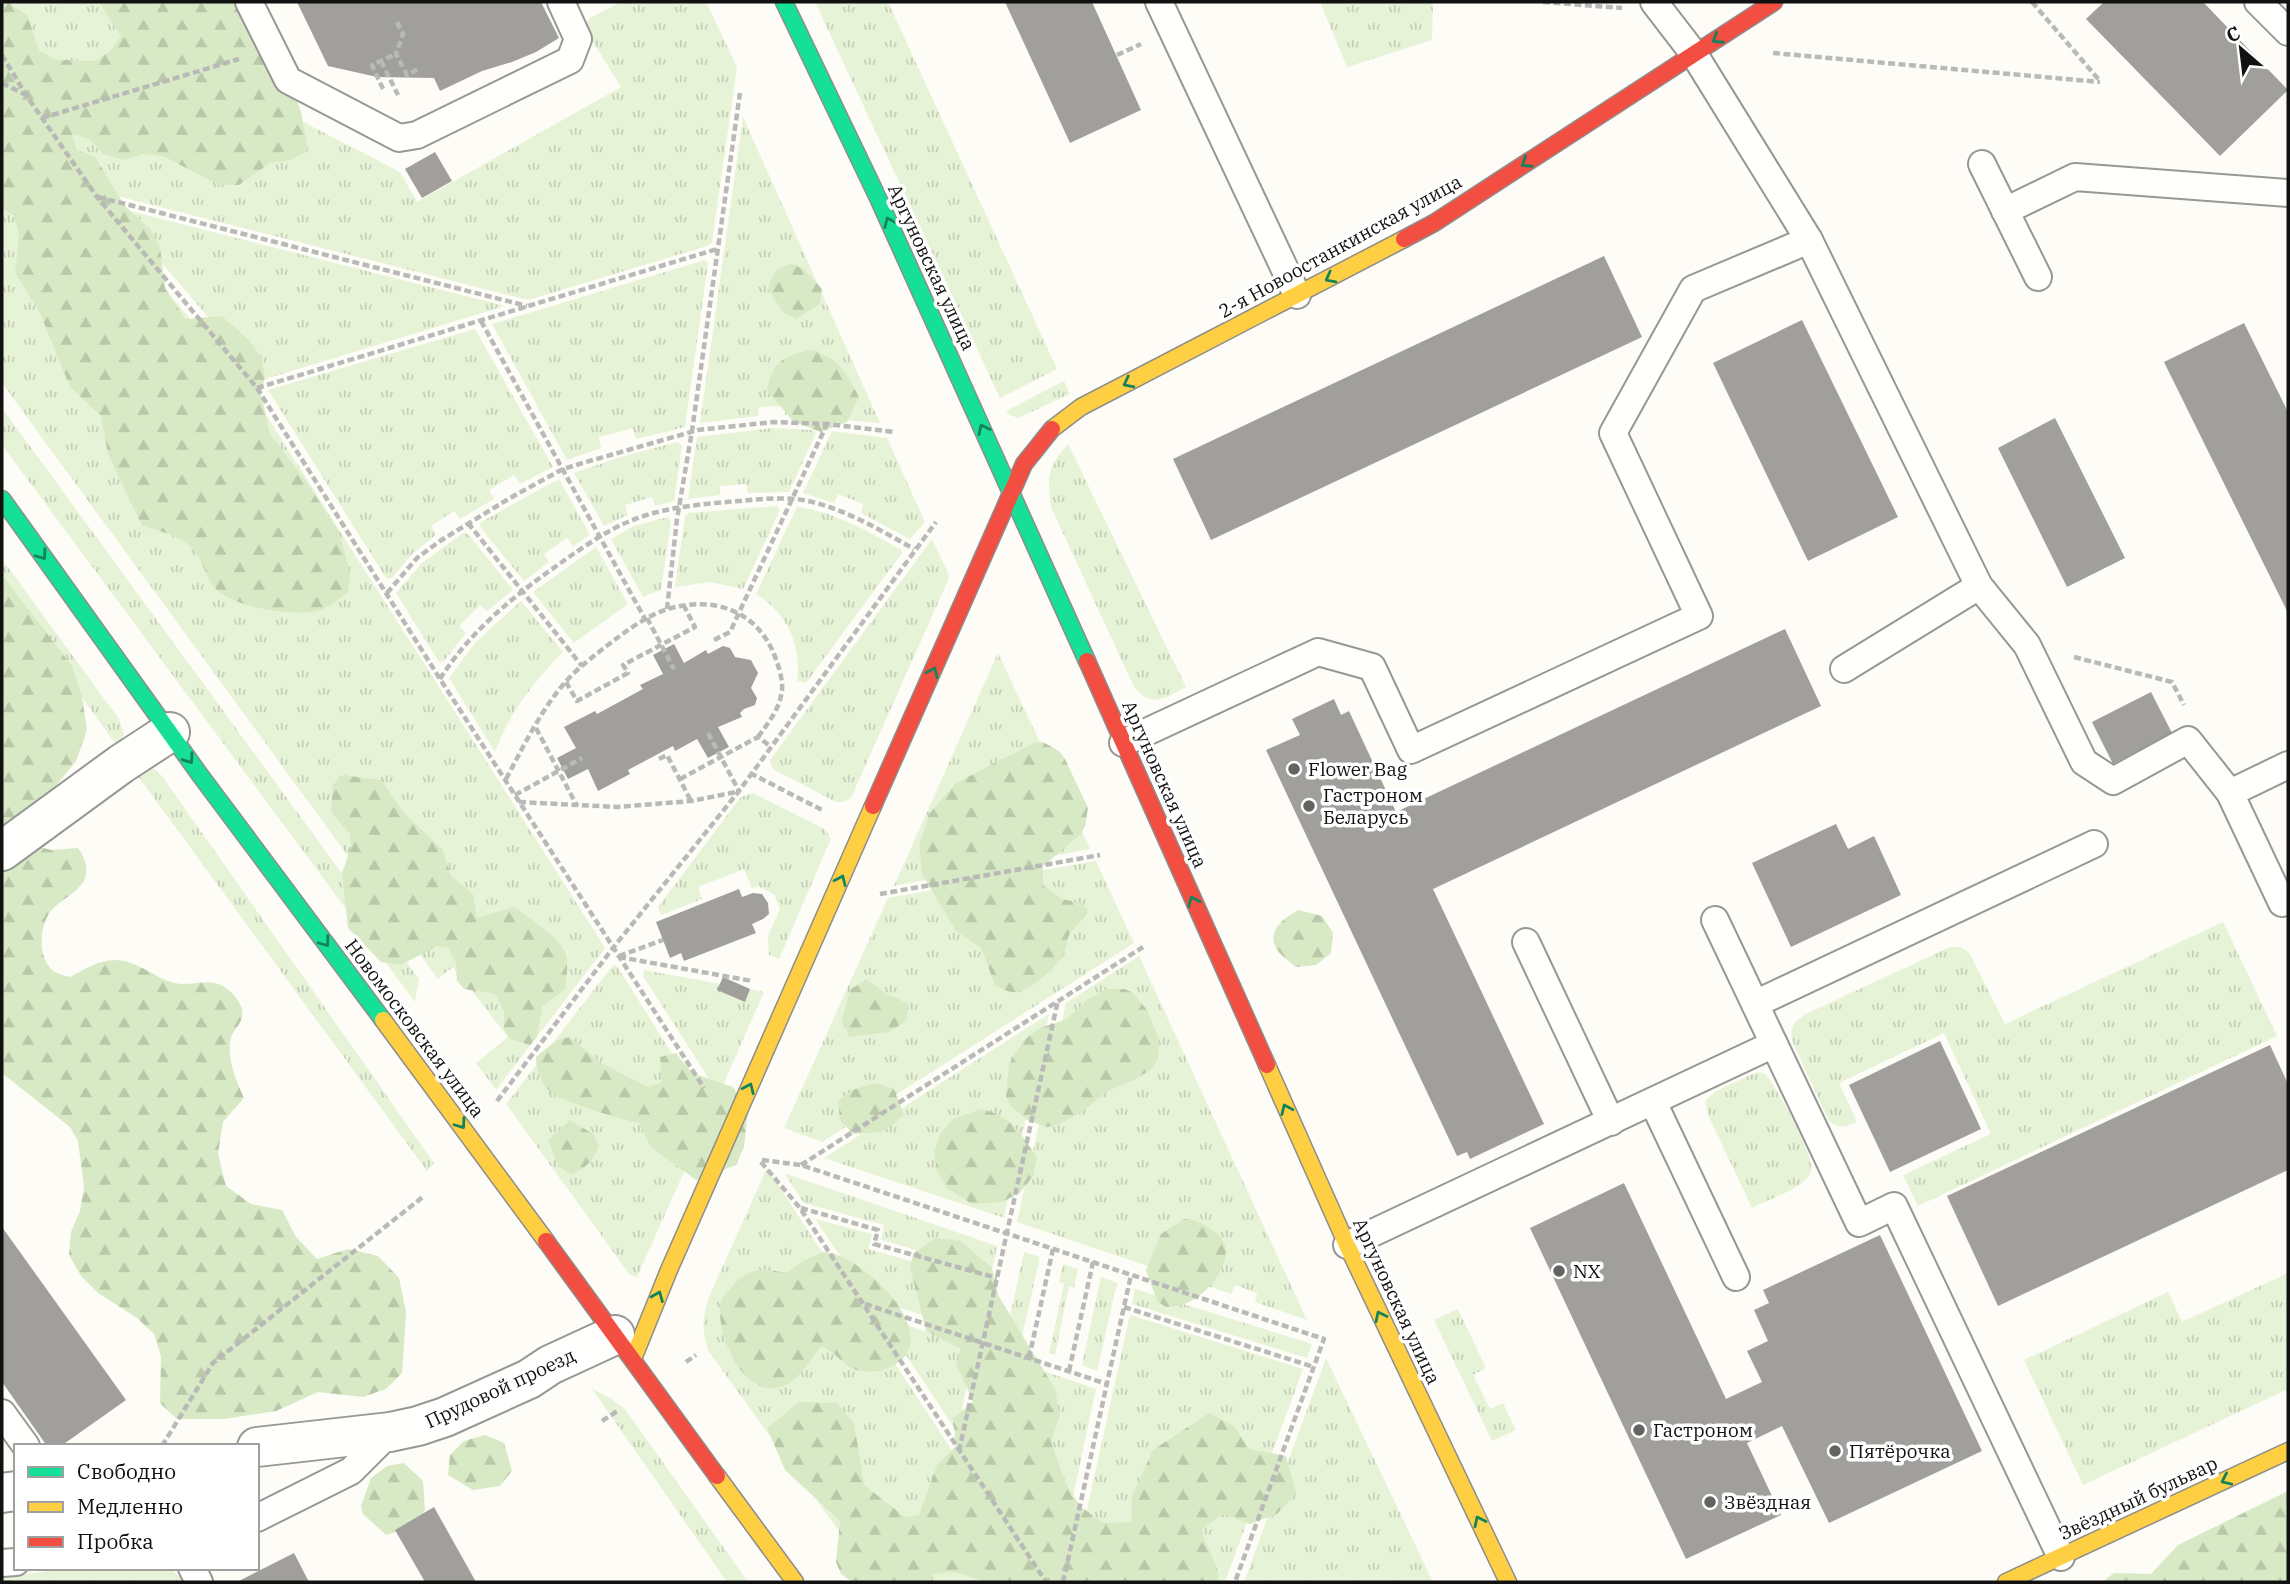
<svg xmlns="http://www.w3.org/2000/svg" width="2290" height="1584" viewBox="0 0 2290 1584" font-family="'IBM Plex Serif',serif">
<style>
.grass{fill:url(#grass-tufts)}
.forest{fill:url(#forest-firs)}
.building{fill:#a19f9c}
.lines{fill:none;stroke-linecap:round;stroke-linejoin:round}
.lane-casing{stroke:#979795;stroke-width:30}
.street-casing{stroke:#979795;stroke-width:42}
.fast-casing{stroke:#8e8d8b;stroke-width:19}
.slow-casing{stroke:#8e8d8b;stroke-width:19}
.jam-casing{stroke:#8e8d8b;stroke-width:19}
.path{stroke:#b9b9b8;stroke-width:4.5;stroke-dasharray:7 3.5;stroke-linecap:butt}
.lane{stroke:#fffffe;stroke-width:26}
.street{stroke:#fffffe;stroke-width:38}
.fast{stroke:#16e098;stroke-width:16}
.slow{stroke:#ffcf43;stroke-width:16}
.jam{stroke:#f24e42;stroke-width:16}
.oneway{stroke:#14835b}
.poi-dot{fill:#646362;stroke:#fff;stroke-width:2.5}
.labels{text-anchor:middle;stroke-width:7;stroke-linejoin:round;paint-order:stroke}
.street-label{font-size:19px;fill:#111;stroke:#fff}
.poi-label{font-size:19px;fill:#111;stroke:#fff;text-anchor:start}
</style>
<defs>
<pattern id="grass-tufts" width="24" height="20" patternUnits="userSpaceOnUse" patternTransform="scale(1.75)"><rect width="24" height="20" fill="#e7f3d7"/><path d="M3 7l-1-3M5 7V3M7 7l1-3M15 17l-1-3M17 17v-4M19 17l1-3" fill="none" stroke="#c5cfb8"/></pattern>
<pattern id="forest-firs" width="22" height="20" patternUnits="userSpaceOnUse" patternTransform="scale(1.75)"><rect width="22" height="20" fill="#d8eac5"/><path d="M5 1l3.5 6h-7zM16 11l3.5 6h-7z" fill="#b8c8a8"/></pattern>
</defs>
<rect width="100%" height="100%" fill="#fdfcf7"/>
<g class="grass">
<polygon points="2,2 200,2 46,111"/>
<polygon points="621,2 706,2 737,67 712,242 707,246 528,300 101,192 52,122 282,111 400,172 417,202 621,87 587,32 586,24 590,18"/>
<polygon points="815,2 888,2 1057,369 1000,398"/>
<polygon points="1320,2 1433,2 1432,40 1347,67"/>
<polygon points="2,92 254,396 605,948 496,1090 476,1063 508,1037 453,967 438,979 2,383"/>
<polygon points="743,117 880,423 785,415 785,406 759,407 758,416 700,423"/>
<polygon points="114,207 505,306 262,380"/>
<polygon points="705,260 708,263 685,427 636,439 633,428 599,437 601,448 567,460 492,324"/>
<polygon points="475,329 553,467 520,484 514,475 489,490 494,499 460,519 454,511 431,526 436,535 413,553 392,578 386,578 268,390"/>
<polygon points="1064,381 1070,394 1018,418 1010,415 1006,411"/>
<polygon points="2,408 419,979 415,1002 2,445"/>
<polygon points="773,428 813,430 816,433 789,492 748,493 746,484 720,486 720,495 688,499 697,437"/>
<polygon points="832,431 887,438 925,522 910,539 861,513 863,504 838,494 834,503 803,493"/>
<polygon points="677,442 682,446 674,501 655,506 652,497 625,505 628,515 604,526 574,473 621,457"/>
<path d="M1068 444 1186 687C1165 698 1153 709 1134 687L1051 507C1047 477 1047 468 1068 444Z"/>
<polygon points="559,479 590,535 573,546 567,538 544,554 549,562 524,581 480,527 481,522"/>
<polygon points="777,506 780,510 743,589 710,582 675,587 685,516 689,513"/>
<path d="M797 507C833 511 870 532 901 550L902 553 806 683 797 681C802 645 787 613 756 594Z"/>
<polygon points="668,517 671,521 661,590 643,597 611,539 634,526"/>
<polygon points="463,533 468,534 513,590 487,611 480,605 459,626 466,633 444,661 439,662 396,593 422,563"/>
<polygon points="932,539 949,575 949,578 851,798 844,802 836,802 775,770 772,768 770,760"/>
<polygon points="596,547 628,604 574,643 533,592"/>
<polygon points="2,559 119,719 124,734 118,747 2,587"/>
<path d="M521 601 563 652C534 682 509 713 495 752L449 678 476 642Z"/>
<polygon points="998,653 1090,849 894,886"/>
<polygon points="149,767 156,770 162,776 434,1163 427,1171 135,772"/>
<polygon points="753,793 825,829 831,839 779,959 769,955 768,936 780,909 774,894 757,886 752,888 744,869 698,887 702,899 661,915 658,907 741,797"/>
<polygon points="1096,861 1134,943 822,1142 784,1128 888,898"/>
<path d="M2223 922 2277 1036 1918 1206 1903 1175 1991 1134 1944 1033 1839 1083 1857 1122C1846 1127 1837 1130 1828 1119L1793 1043C1789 1028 1793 1022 1806 1014L1950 947H1961L1970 954 2005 1024Z"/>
<polygon points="1139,956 1307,1320 1255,1302 1257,1293 1235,1285 1231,1294 1017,1222 1066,1003"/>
<polygon points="613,965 617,966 710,1114 637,1277 630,1275 506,1104"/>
<polygon points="644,970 764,992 719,1094 643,976"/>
<polygon points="1049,1014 1004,1218 824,1158"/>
<path d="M1757 1072 1764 1073C1775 1082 1810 1151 1811 1165 1812 1170 1811 1172 1809 1176 1802 1188 1766 1201 1752 1208L1708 1115 1705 1101 1716 1091Z"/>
<path d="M767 1168 1038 1582H876L709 1352C701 1329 702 1320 709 1297Z"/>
<polygon points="784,1173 997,1246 992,1271 881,1240 884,1225 804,1203"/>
<polygon points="815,1219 872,1234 868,1249 989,1283 978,1334 868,1297"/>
<polygon points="1024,1252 1040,1257 1020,1345 1005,1340"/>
<polygon points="1063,1264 1078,1269 1074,1288 1069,1286 1055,1355 1049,1353 1064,1284 1059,1282"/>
<polygon points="2288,1273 2288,1389 2083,1485 2024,1360 2168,1292 2182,1322"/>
<polygon points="1101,1277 1117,1283 1097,1371 1082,1365"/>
<polygon points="1135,1289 1312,1344 1307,1358 1132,1304"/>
<polygon points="1458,1309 1486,1368 1473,1375 1490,1409 1503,1403 1516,1430 1492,1441 1434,1320"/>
<polygon points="1130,1315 1303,1369 1225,1582 1071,1582"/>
<polygon points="880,1316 975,1348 957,1432"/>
<polygon points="988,1352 1096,1389 1055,1581"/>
<polygon points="1326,1358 1433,1582 1244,1582"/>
<polygon points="592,1389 610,1398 625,1409 748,1582 727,1582"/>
<polygon points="67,1568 169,1568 185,1582 2,1582 2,1578"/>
</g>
<g class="forest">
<path d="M2 2H7L27 15 39 50 56 60 95 61 111 50 121 36 99 2H249L291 83 301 112 308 150 291 160 270 163 239 185H219L163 156 143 154 123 160 103 154 90 140 72 134 77 150 95 157 125 206 151 230 160 247 165 288 185 319 222 316 249 340 261 357 265 376 261 394 270 434 306 481 339 532 350 573 348 592C337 601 325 611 310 612 284 615 235 607 216 589 209 582 205 570 201 561 189 537 166 533 142 526L108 454 101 416 70 387 40 313 15 273 19 235 14 216 2 208Z"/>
<path d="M793 264 805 270 822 289 820 304 796 319 784 313 768 290C772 273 776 267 793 264Z"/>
<path d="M811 350C839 358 846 372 859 397L847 422 821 432 794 422 767 391C772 361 784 356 811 350Z"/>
<polygon points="2,575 72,666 82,697 87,730 76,761 16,835 2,845"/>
<path d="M1043 742 1059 751 1065 759 1088 808 1085 827 1080 835 1043 866V885L1062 899 1081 903 1088 910C1084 920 1077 924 1071 932 1066 938 1067 946 1064 953 1059 966 1031 990 1017 992 1009 993 1002 989 995 985L981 948 956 931 922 874 919 845 930 813 956 783 1034 743Z"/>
<path d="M342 775 381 780 405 814 443 850 451 876 473 894 477 918 514 907C527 916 557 936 564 950 570 961 566 977 565 989L542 1007 537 1037 530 1045 510 1039 504 1030V1011L495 994 464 989 457 981 456 962 447 947 437 946 401 965 381 962 348 928 342 873 351 847 350 834 331 812 333 785Z"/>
<path d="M36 846 51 850 78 848C84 857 89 866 85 878 78 894 60 899 50 912 39 928 37 960 55 972 59 974 65 976 70 977 84 970 98 960 114 960 137 960 153 977 174 983 190 987 206 978 221 985 229 989 236 996 240 1004 249 1022 231 1028 230 1042 228 1063 236 1080 244 1098L223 1122 218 1154 226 1186 251 1204 282 1210 296 1237 317 1259 348 1249 378 1256 399 1278 406 1312 402 1373 386 1389 363 1397 318 1392 276 1411 224 1419H177L160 1403 161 1356 154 1334 137 1318 98 1293 81 1276 69 1255 71 1232 80 1211 84 1187 78 1141 70 1127 2 1073V870L19 851Z"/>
<path d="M1298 910 1322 916 1333 933 1331 953 1316 965 1296 967C1289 961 1278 954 1275 946 1268 929 1286 917 1298 910Z"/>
<polygon points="866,979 885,993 909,1004 906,1021 889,1032 849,1037 842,1020 850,990"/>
<polygon points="1106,989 1125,989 1133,993 1147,1010 1159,1039 1158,1058 1153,1068 1136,1079 1106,1092 1082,1112 1057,1125 1047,1127 1027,1120 1011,1106 1006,1097 1009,1064 1024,1040 1040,1028 1067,1019 1088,999"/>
<path d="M570 1037 601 1063 648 1087 662 1083 660 1057 676 1053 692 1073 733 1087 748 1112 744 1147 736 1165 696 1180 651 1147 639 1123C623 1120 560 1101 550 1092 541 1082 536 1069 536 1057L557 1040Z"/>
<polygon points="876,1083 894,1089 904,1115 882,1132 853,1134 840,1120 838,1101 852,1090"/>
<path d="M981 1109C1013 1117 1019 1132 1037 1157L1033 1176 1020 1193 1002 1202 972 1204 947 1188 937 1171 934 1152 940 1134 953 1119Z"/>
<path d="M570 1120 593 1134 599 1146C593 1161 586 1168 571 1175L558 1166 548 1140Z"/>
<path d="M1184 1219C1194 1219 1201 1223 1209 1228 1246 1247 1214 1291 1187 1303 1181 1306 1172 1306 1166 1307L1157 1301 1146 1270 1161 1234Z"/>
<path d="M935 1238 961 1241 992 1268 998 1295 1055 1389 1060 1416 1051 1442 1066 1484 1080 1506 1103 1523 1131 1522 1132 1496 1153 1450 1209 1413 1234 1426 1249 1449 1286 1456 1296 1493 1277 1514 1250 1524 1223 1514 1201 1530 1218 1571V1582H983C966 1574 950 1569 933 1575L932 1582H852L841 1574 836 1562 840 1521 785 1470 767 1428 799 1402 837 1403 854 1423 864 1485 905 1517 919 1515 937 1465 956 1446 953 1418 973 1402 956 1363 961 1349 926 1331 910 1267 913 1254Z"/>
<path d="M823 1252C859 1252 945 1333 896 1364 884 1371 875 1373 861 1371 845 1369 836 1351 821 1346 809 1361 799 1382 780 1387 743 1399 714 1331 721 1302 722 1296 729 1291 733 1285 740 1278 750 1270 760 1270 769 1269 779 1272 787 1273L803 1261Z"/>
<polygon points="485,1435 504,1443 512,1471 500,1486 473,1490 448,1475 450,1455 464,1441"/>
<polygon points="404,1463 423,1481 425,1510 415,1526 386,1535 363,1514 361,1506 371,1478 387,1466"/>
<polygon points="2288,1491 2288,1582 2102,1582 2114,1573 2151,1574 2178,1545"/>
</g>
<g class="building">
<polygon points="297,2 541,2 559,38 536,52 512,62 482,71 440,91 434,78 377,77 328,66"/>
<polygon points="1005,2 1092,2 1141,110 1070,143"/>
<polygon points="2104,2 2203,2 2288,90 2220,156 2086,19"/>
<polygon points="435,152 452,181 422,198 405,169"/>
<polygon points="1604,256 1642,337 1211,540 1173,459"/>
<polygon points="1802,320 1898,517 1808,561 1713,363"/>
<polygon points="2244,323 2288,412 2288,613 2164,362"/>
<polygon points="2055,418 2125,558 2067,587 1998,448"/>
<polygon points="1785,629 1821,706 1433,889 1544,1124 1470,1159 1467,1152 1457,1156 1266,750 1300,735 1292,719 1334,699 1341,715 1349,711 1396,812"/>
<polygon points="674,644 684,663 706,650 708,654 723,646 730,648 735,657 751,660 753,664 758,673 751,688 757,698 755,705 744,709 740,713 742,717 718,727 729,747 708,758 697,739 675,751 673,746 628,770 630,774 598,791 588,769 568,779 557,758 576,748 564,727 595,711 597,714 643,689 640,685 663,674 653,655"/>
<polygon points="2151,692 2172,733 2113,764 2092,722"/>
<polygon points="1836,824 1848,849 1874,836 1901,895 1791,947 1752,863"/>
<polygon points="739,889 742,897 753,893 762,894 768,903 769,914 763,919 752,924 756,933 684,961 681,953 670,958 656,922"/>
<polygon points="723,977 750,989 745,1002 717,990"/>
<polygon points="1940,1041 1981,1129 1890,1172 1849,1085"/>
<polygon points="2270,1045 2288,1084 2288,1170 1998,1306 1947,1196"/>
<polygon points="1624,1183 1726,1399 1762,1382 1747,1351 1768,1341 1754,1310 1769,1303 1763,1290 1880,1235 1982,1451 1829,1523 1782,1426 1747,1443 1781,1515 1686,1559 1530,1228"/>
<polygon points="2,1227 126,1400 61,1446 47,1446 2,1382"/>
<polygon points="434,1507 476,1582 425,1582 395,1530"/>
<polygon points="294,1553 309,1582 237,1582"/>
</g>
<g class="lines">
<defs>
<g id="lane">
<polyline points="249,2 288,80 399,138 417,135 570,60 578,39 561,2"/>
<polyline points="1159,2 1297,295"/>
<polyline points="1654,2 1694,54 1809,240 1979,586 2027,645 2084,762 2113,781 2188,740 2230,793 2288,765"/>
<polyline points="2258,2 2288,32"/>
<polyline points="1982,164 2038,277"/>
<polyline points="2005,211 2075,177 2288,193"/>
<polyline points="1844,669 1979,586"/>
<polyline points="1123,743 1318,652 1372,667 1411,750 1699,616 1613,433 1693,289 1809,240"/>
<polyline points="2230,793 2282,903"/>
<polyline points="1715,920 1774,1044"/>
<polyline points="1526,942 1611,1122"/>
<polyline points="1755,1004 2094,844"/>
<polyline points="1653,1102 1736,1277"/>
<polyline points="1347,1245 1774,1044 1859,1223 1894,1206 2061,1557"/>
<polyline points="2,1413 26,1446"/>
<polyline points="257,1518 351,1471 390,1432"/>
<polyline points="2,1563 16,1562"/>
<polyline points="192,1568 199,1582"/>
</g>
<g id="street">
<polyline points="2,851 121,764 170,732"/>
<polyline points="257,1447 390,1432 418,1426 445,1417 529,1379 550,1365 615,1335"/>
<polyline points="2,1493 16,1491"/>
</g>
<g id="fast">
<polyline points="784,2 879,200 1087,661"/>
<polyline points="2,499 200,775 383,1020"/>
</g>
<g id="slow">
<polyline points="1052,429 1081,407 1404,239"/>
<polyline points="383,1020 546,1241"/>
<polyline points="1267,1065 1347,1245 1508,1582"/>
<polyline points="633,1359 669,1270 873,806"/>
<polyline points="717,1476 795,1582"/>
<polyline points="2006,1582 2288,1451"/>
</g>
<g id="jam">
<polyline points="1404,239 1434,223 1774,2"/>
<polyline points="1087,661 1267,1065"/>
<polyline points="873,806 1024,464 1052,429"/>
<polyline points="546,1241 717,1476"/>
</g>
</defs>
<use href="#lane" class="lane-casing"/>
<use href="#street" class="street-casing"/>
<use href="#fast" class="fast-casing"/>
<use href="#slow" class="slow-casing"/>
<use href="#jam" class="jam-casing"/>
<g class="path">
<polyline points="1543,2 1622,8"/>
<polyline points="2032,2 2100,81"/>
<polyline points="397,22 403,34 396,54 407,75 418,69"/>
<polyline points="1773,53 2100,82"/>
<polyline points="2,55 26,95 97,197 257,388 440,679 704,1088"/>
<polyline points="1117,55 1141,44"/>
<polyline points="381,61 398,95"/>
<polyline points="2,83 26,95"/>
<polyline points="383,89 372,65 396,54"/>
<polyline points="42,118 239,59"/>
<polyline points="98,197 527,306"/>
<polyline points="481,321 645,619"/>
<polyline points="257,388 717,249"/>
<polyline points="468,523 582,666"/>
<polyline points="387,593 417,558 440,541 510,498 563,469 586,462 698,430 773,422 827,424 894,432"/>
<polyline points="667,609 677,519 692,431 740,93"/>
<polyline points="647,618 674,669"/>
<polyline points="714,640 730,632 827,424"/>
<polyline points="2074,657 2172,682 2184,705"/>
<path d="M440 679C471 630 515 595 562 562 583 547 606 531 630 521 664 507 702 504 739 501 760 499 782 497 803 500 842 507 880 530 914 549"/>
<polyline points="566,682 577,701 628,673 623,665 695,627 684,606"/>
<polyline points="536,728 577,806"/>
<polyline points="708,733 739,791"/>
<polyline points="659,759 667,755 691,801"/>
<polyline points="750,773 824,811"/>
<path d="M506 779C526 742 545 701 575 672 587 661 600 651 613 641 629 629 648 615 668 609 712 596 755 609 774 654 778 664 783 679 782 690 780 709 768 723 758 737"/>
<polyline points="680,779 758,737 770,746"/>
<polyline points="515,795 582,758"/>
<polyline points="519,802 617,807 691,801 736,792"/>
<polyline points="880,894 1100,855"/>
<polyline points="619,956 663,940"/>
<polyline points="619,957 752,981"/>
<polyline points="497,1101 613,948 739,791 936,522"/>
<polyline points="762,1160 801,1165 1324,1339 1235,1582"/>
<polyline points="761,1162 800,1208 1046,1582"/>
<polyline points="801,1165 1143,947"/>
<polyline points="801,1208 878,1230 874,1244 997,1278"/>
<polyline points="865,1304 1107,1384"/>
<polyline points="1124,1307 1314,1367"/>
<polyline points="1029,1358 1053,1249"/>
<polyline points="686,1362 696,1355"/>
<polyline points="1069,1371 1093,1262"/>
<polyline points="602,1421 619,1410"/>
<polyline points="162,1446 213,1363 424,1196"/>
<polyline points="959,1451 1058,1000"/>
<polyline points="1063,1582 1131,1275"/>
</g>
<use href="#lane" class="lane"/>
<use href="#street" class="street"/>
<use href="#fast" class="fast"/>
<use href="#slow" class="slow"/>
<use href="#jam" class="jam"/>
</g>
<defs><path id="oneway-chevron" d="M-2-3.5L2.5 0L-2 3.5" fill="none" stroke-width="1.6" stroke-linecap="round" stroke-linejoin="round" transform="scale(1.75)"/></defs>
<g class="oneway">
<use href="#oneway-chevron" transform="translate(1717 39) rotate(147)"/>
<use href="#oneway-chevron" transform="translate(1526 163) rotate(147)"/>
<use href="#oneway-chevron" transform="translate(889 222) rotate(-114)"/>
<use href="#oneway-chevron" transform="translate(1330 278) rotate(152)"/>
<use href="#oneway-chevron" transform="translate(1128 383) rotate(153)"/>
<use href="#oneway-chevron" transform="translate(983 429) rotate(-115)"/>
<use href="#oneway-chevron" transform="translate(42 555) rotate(54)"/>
<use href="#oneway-chevron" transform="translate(933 672) rotate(-66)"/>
<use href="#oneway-chevron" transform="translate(189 759) rotate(55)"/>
<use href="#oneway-chevron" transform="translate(841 880) rotate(-66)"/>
<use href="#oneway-chevron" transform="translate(1193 901) rotate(-114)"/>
<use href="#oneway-chevron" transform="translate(325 942) rotate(53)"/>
<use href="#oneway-chevron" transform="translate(749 1088) rotate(-66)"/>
<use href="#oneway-chevron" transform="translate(1286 1109) rotate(-114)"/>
<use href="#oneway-chevron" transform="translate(461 1124) rotate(54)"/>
<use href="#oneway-chevron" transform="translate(658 1296) rotate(-68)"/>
<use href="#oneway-chevron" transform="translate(1380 1316) rotate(-116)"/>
<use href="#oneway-chevron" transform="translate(2226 1480) rotate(155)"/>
<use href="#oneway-chevron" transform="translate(1479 1521) rotate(-116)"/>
</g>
<g class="poi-dot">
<circle cx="1294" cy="769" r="7"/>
<circle cx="1309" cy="806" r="7"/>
<circle cx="1559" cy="1271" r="7"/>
<circle cx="1639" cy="1430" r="7"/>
<circle cx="1835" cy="1451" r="7"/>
<circle cx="1710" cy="1502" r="7"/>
</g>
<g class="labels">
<g class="street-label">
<text transform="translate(1340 246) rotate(-29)" y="7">2-я Новоостанкинская улица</text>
<text transform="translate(932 267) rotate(65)" y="7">Аргуновская улица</text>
<text transform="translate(1165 784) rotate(66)" y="7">Аргуновская улица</text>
<text transform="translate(415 1028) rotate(53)" y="7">Новомосковская улица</text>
<text transform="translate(1397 1301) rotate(65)" y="7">Аргуновская улица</text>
<text transform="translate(500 1388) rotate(-25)" y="7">Прудовой проезд</text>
<text transform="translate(2138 1498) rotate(-25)" y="7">Звёздный бульвар</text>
</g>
<g class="poi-label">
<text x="1308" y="776">Flower Bag</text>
<text x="1323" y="802">Гастроном<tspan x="1323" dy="22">Беларусь</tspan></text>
<text x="1573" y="1278">NX</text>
<text x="1653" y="1437">Гастроном</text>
<text x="1849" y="1458">Пятёрочка</text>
<text x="1724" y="1509">Звёздная</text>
</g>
</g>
<rect width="2290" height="1584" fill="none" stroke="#111111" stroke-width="7"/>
<rect x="14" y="1444" width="245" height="126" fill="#ffffff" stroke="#a0a0a0" stroke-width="2"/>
<rect x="28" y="1467" width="35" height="10" fill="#16e098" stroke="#a0a0a0" stroke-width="2"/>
<text x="77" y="1479" font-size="21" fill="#111111">Свободно</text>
<rect x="28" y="1502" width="35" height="10" fill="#ffcf43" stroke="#a0a0a0" stroke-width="2"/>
<text x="77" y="1514" font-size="21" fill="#111111">Медленно</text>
<rect x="28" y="1537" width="35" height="10" fill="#f24e42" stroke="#a0a0a0" stroke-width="2"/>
<text x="77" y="1549" font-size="21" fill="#111111">Пробка</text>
<g transform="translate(2241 49) rotate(332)" stroke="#ffffff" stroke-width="5" paint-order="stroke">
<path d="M0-5L12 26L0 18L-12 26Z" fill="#111111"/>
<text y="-10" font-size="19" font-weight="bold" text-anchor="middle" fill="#111111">С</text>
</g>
</svg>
